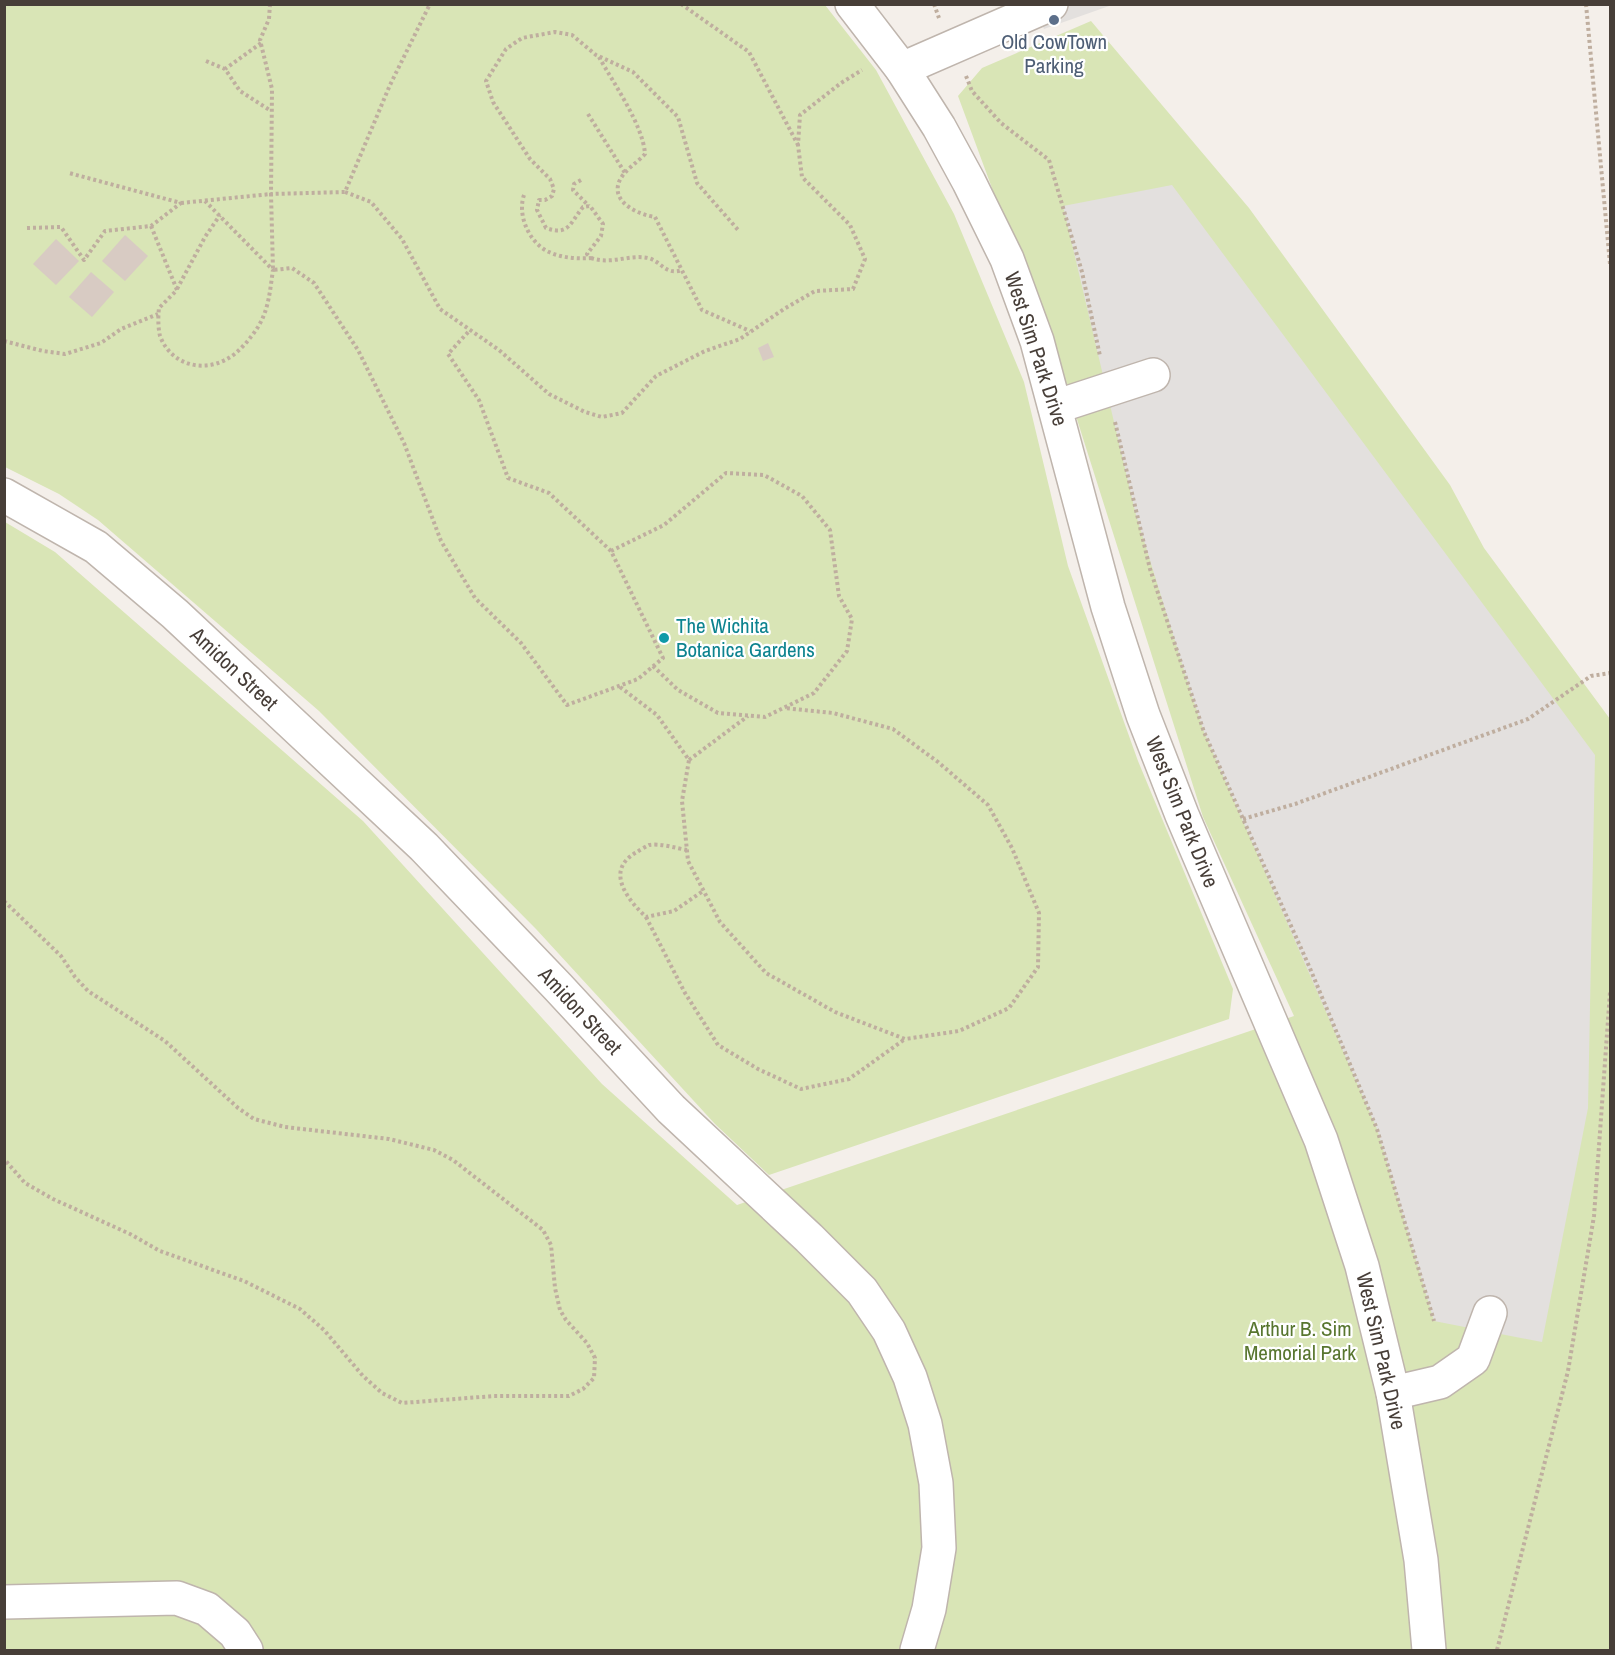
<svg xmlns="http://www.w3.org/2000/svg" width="1615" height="1655" viewBox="0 0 1615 1655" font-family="'Archivo Narrow',sans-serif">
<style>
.green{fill:#d9e5b6}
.parking{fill:#e3e0de}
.building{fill:#d8cbc3}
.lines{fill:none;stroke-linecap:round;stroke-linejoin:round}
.minor-casing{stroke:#bfb5ad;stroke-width:36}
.path{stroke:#bfae9f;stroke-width:4;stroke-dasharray:3 3;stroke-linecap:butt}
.minor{stroke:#fff;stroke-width:33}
.service-dot{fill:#5c6f8a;stroke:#fff;stroke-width:2}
.culture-dot{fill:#0f9aa8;stroke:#fff;stroke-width:2}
.labels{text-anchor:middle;stroke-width:4.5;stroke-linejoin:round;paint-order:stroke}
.service-label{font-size:21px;fill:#4e5e75;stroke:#fff}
.street-label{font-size:21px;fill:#473e38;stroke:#fff}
.culture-label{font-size:21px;fill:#0d838f;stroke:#fff;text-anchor:start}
.park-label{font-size:21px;fill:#58762f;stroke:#fff}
</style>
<rect width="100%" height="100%" fill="#f4efea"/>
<g class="green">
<polygon points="4,5 825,5 876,70 954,214 1024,382 1068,566 1138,761 1233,989 1229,1019 769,1175 715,1124 536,929 319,711 98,520 59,494 5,467"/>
<polygon points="1091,21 1249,208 1450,485 1484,548 1610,719 1610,1650 5,1650 5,522 55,552 363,821 602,1084 737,1205 1294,1016 1203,817 1075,413 958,96 982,68"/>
</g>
<g class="parking">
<polygon points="1033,5 1112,5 1044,29"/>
<polygon points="1172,185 1595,755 1588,1108 1542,1342 1434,1321 1377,1129 1204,732 1191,693 1136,515 1063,206"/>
</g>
<g class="building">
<polygon points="125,235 148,256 125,281 102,261"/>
<polygon points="56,239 79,261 56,285 33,264"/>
<polygon points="91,272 114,292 92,317 69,297"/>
<polygon points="768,343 774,357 763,361 758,348"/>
</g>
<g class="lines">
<defs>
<g id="minor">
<polyline points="852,4 902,69 939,127 969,182 1007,259 1037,341 1108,607 1143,715 1182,815 1321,1140 1362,1266 1393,1393 1421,1560 1429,1650"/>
<polyline points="902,69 1051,4"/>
<polyline points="1055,407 1153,375"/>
<polyline points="4,495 96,547 175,614 424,847 558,987 671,1109 809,1238 862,1291 889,1331 910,1377 925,1424 936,1483 939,1548 929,1609 917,1650"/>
<polyline points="1393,1393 1440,1382 1473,1359 1490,1313"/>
<polyline points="4,1602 177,1598 207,1609 235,1633 246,1650"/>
</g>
</defs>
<use href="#minor" class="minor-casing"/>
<g class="path">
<polyline points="270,4 269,19 260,40 272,89 271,194 345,192 390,85 430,4"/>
<polyline points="681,4 749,52 798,145"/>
<polyline points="934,4 939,18"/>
<polyline points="1586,4 1610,264"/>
<polyline points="261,43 225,69 240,91 271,111"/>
<path d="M599 57C614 84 643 125 645 154 637 163 623 171 619 182 611 203 640 215 655 217L702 310 750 331"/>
<polyline points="206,61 225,69"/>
<polyline points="966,76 972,91 1001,123 1049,160 1082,272 1100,356"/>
<polyline points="588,114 625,173"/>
<polyline points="581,180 574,184 573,190 589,206"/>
<polyline points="345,192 371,202 402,239 440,309 499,350 549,394 585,412 602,417 622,413 656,376 705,351 740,339 784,309 815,291 853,289 865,259 850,225 802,177 798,145 800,115 841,83 862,70"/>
<path d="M524 195C517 215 529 243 549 252 562 258 577 259 591 258L587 254 601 236 603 224 590 206 583 207C570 223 569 236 546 228L537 210 539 200H545L552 196 554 189 550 179 530 159 493 102 486 81 506 49 522 38 555 32 572 35 596 55 633 72 678 117 697 183 739 231"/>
<polyline points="181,203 271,194 273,270 292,268 314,283 358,350 404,443 441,541 475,598 521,643 567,705 638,679 663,658 611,551 549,493 508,478 479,400 448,354 470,330"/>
<path d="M151 226 177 290 159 308C158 316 158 328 160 336 170 363 200 373 225 360 238 354 250 339 258 327 269 309 270 290 273 270L205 201"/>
<polyline points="27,228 61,227 84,260 105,231 151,226 181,203 69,173"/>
<path d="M591 258C612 265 629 254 648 258 661 261 666 276 682 270"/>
<polyline points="177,289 205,237 220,215"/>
<polyline points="4,341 43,351 65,354 101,343 121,329 158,314"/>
<polyline points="1115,422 1150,569 1204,732 1309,966 1377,1129 1434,1321"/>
<polyline points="611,551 664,525 726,473 764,475 802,496 830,530 839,596 852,619 847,651 814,693 765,717 718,713 678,690 653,666"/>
<polyline points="620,687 657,715 689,760 682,801 688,861 720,922 766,973 835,1012 905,1039 959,1031 1009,1008 1038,967 1039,913 1012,848 988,805 938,762 893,729 833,713 784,708"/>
<polyline points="689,760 748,716"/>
<polyline points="1243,819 1295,804 1528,719 1591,676 1610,673"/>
<path d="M687 850C676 848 659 843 649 845 645 847 640 850 637 852 604 870 627 899 646 917L674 911 703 891"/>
<polyline points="4,901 61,956 75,977 88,991 165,1041 238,1108 254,1119 285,1127 389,1139 434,1150 453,1160 543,1230 551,1245 555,1288 560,1310 566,1320 587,1343 595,1358 594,1378 583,1389 569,1396 494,1396 402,1403 382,1393 363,1376 324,1330 300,1309 244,1281 160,1251 130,1234 53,1199 25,1183 4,1159"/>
<polyline points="646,917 685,993 718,1045 758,1069 801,1089 849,1079 905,1039"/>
<polyline points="1497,1650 1568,1371 1594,1216 1610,992"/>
</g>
<use href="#minor" class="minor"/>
</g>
<circle class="service-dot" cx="1054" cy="20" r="6"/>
<circle class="culture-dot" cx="664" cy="638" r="6"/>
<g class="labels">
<g class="service-label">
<text x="1054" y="49">Old CowTown<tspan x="1054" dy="24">Parking</tspan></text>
</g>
<g class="street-label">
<text transform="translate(1036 349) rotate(72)" y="7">West Sim Park Drive</text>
<text transform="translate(234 669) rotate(43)" y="7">Amidon Street</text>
<text transform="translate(1182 812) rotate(68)" y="7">West Sim Park Drive</text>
<text transform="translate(580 1011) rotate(47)" y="7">Amidon Street</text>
<text transform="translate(1381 1351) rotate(77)" y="7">West Sim Park Drive</text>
</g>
<g class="culture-label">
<text x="676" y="633">The Wichita<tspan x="676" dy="24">Botanica Gardens</tspan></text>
</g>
<g class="park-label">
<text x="1300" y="1336">Arthur B. Sim<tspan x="1300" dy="24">Memorial Park</tspan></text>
</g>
</g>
<rect width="1615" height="1655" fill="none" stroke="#473e38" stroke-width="12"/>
</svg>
